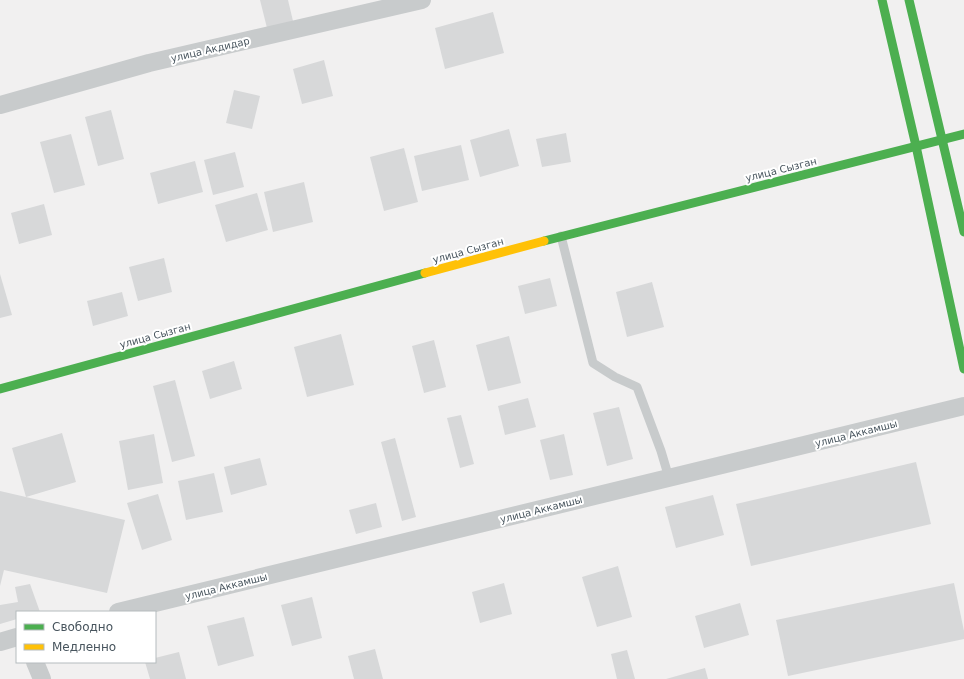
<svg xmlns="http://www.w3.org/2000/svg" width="964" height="679" viewBox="0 0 964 679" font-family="'DejaVu Sans',sans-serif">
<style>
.building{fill:#d7d8d9}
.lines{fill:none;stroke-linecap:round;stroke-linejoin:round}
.lane{stroke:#c8cbcc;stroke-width:9}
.street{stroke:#c8cbcc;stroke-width:18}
.fast{stroke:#4caf50;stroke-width:9}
.slow{stroke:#ffc107;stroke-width:9}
.labels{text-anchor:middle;stroke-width:4;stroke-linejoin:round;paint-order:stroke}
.street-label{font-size:10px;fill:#47545d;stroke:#fff}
</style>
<rect width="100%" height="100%" fill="#f1f0f0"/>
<g class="building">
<polygon points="260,0 288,0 293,21 267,28"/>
<polygon points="493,12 504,53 445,69 435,28"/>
<polygon points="324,60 333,96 302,104 293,69"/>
<polygon points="234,90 260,96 252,129 226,123"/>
<polygon points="111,110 124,159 98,166 85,117"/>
<polygon points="509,129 519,166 480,177 470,140"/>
<polygon points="566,133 571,162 542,167 536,139"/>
<polygon points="71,134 85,185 54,193 40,142"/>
<polygon points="461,145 469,180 422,191 414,156"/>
<polygon points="404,148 418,202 384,211 370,157"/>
<polygon points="235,152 244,187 213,195 204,160"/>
<polygon points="195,161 203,192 158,204 150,173"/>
<polygon points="304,182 313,222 273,232 264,192"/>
<polygon points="257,193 268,230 226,242 215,205"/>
<polygon points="44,204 52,235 19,244 11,213"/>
<polygon points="164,258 172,292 138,301 129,267"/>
<polygon points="0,274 12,315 0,318"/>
<polygon points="550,278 557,306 525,314 518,286"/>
<polygon points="652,282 664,327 627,337 616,292"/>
<polygon points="122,292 128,316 93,326 87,301"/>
<polygon points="341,334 354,385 307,397 294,347"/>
<polygon points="509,336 521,383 488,391 476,345"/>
<polygon points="434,340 446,387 424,393 412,346"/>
<polygon points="234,361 242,389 210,399 202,371"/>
<polygon points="175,380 195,456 172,462 153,386"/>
<polygon points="528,398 536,427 505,435 498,406"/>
<polygon points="619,407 633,459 607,466 593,413"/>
<polygon points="461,415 474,464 460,468 447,418"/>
<polygon points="62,433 76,482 26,497 12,448"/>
<polygon points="154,434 163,483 128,490 119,441"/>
<polygon points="564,434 573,475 550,480 540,440"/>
<polygon points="395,438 416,517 402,521 381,442"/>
<polygon points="260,458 267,485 231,495 224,467"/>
<polygon points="916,462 931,524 751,566 736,504"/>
<polygon points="214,473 223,512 186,520 178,481"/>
<polygon points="0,491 125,520 107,593 4,570 0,586"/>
<polygon points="158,494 172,540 142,550 127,503"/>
<polygon points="713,495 724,535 676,548 665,507"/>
<polygon points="376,503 382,527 356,534 349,510"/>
<polygon points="618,566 632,617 597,627 582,577"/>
<polygon points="504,583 512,614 480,623 472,592"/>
<polygon points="954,583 964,631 964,639 788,676 776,620"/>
<polygon points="30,584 40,612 17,612 17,619 0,624 0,605 18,602 15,587"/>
<polygon points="312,597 322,638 292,646 281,605"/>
<polygon points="740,603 749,635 704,648 695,616"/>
<polygon points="244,617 254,656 218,666 207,626"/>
<polygon points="375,649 383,679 354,679 348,656"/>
<polygon points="627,650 635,679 617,679 611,654"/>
<polygon points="179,652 186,679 150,679 145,662 155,662 155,658"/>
<polygon points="705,668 708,679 666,679"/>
</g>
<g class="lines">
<polyline class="lane" points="561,236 593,363 615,377 637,387 661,451 669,478"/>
<g class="street">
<polyline points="0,105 149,63 422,0"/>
<polyline points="118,612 964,406"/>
<polyline points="0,642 17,637"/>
<polyline points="35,662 42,679"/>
</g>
<g class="fast">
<polyline points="882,0 916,146 964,369"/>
<polyline points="909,0 964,232"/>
<polyline points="544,241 964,134"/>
<polyline points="0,389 425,273"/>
</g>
<polyline class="slow" points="425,273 544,241"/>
</g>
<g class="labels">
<g class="street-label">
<text transform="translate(210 49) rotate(-13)" y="4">улица Акдидар</text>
<text transform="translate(781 169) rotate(-14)" y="4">улица Сызган</text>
<text transform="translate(468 250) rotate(-15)" y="4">улица Сызган</text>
<text transform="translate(155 335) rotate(-15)" y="4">улица Сызган</text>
<text transform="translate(856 433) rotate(-14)" y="4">улица Аккамшы</text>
<text transform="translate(541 509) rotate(-14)" y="4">улица Аккамшы</text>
<text transform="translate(226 586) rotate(-14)" y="4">улица Аккамшы</text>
</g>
</g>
<rect x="16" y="611" width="140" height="52" fill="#ffffff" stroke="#b5bbbe"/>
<rect x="24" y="624" width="20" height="6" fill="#4caf50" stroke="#b5bbbe"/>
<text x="52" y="631" font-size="12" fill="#47545d">Свободно</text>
<rect x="24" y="644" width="20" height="6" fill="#ffc107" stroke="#b5bbbe"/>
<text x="52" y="651" font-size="12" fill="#47545d">Медленно</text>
</svg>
